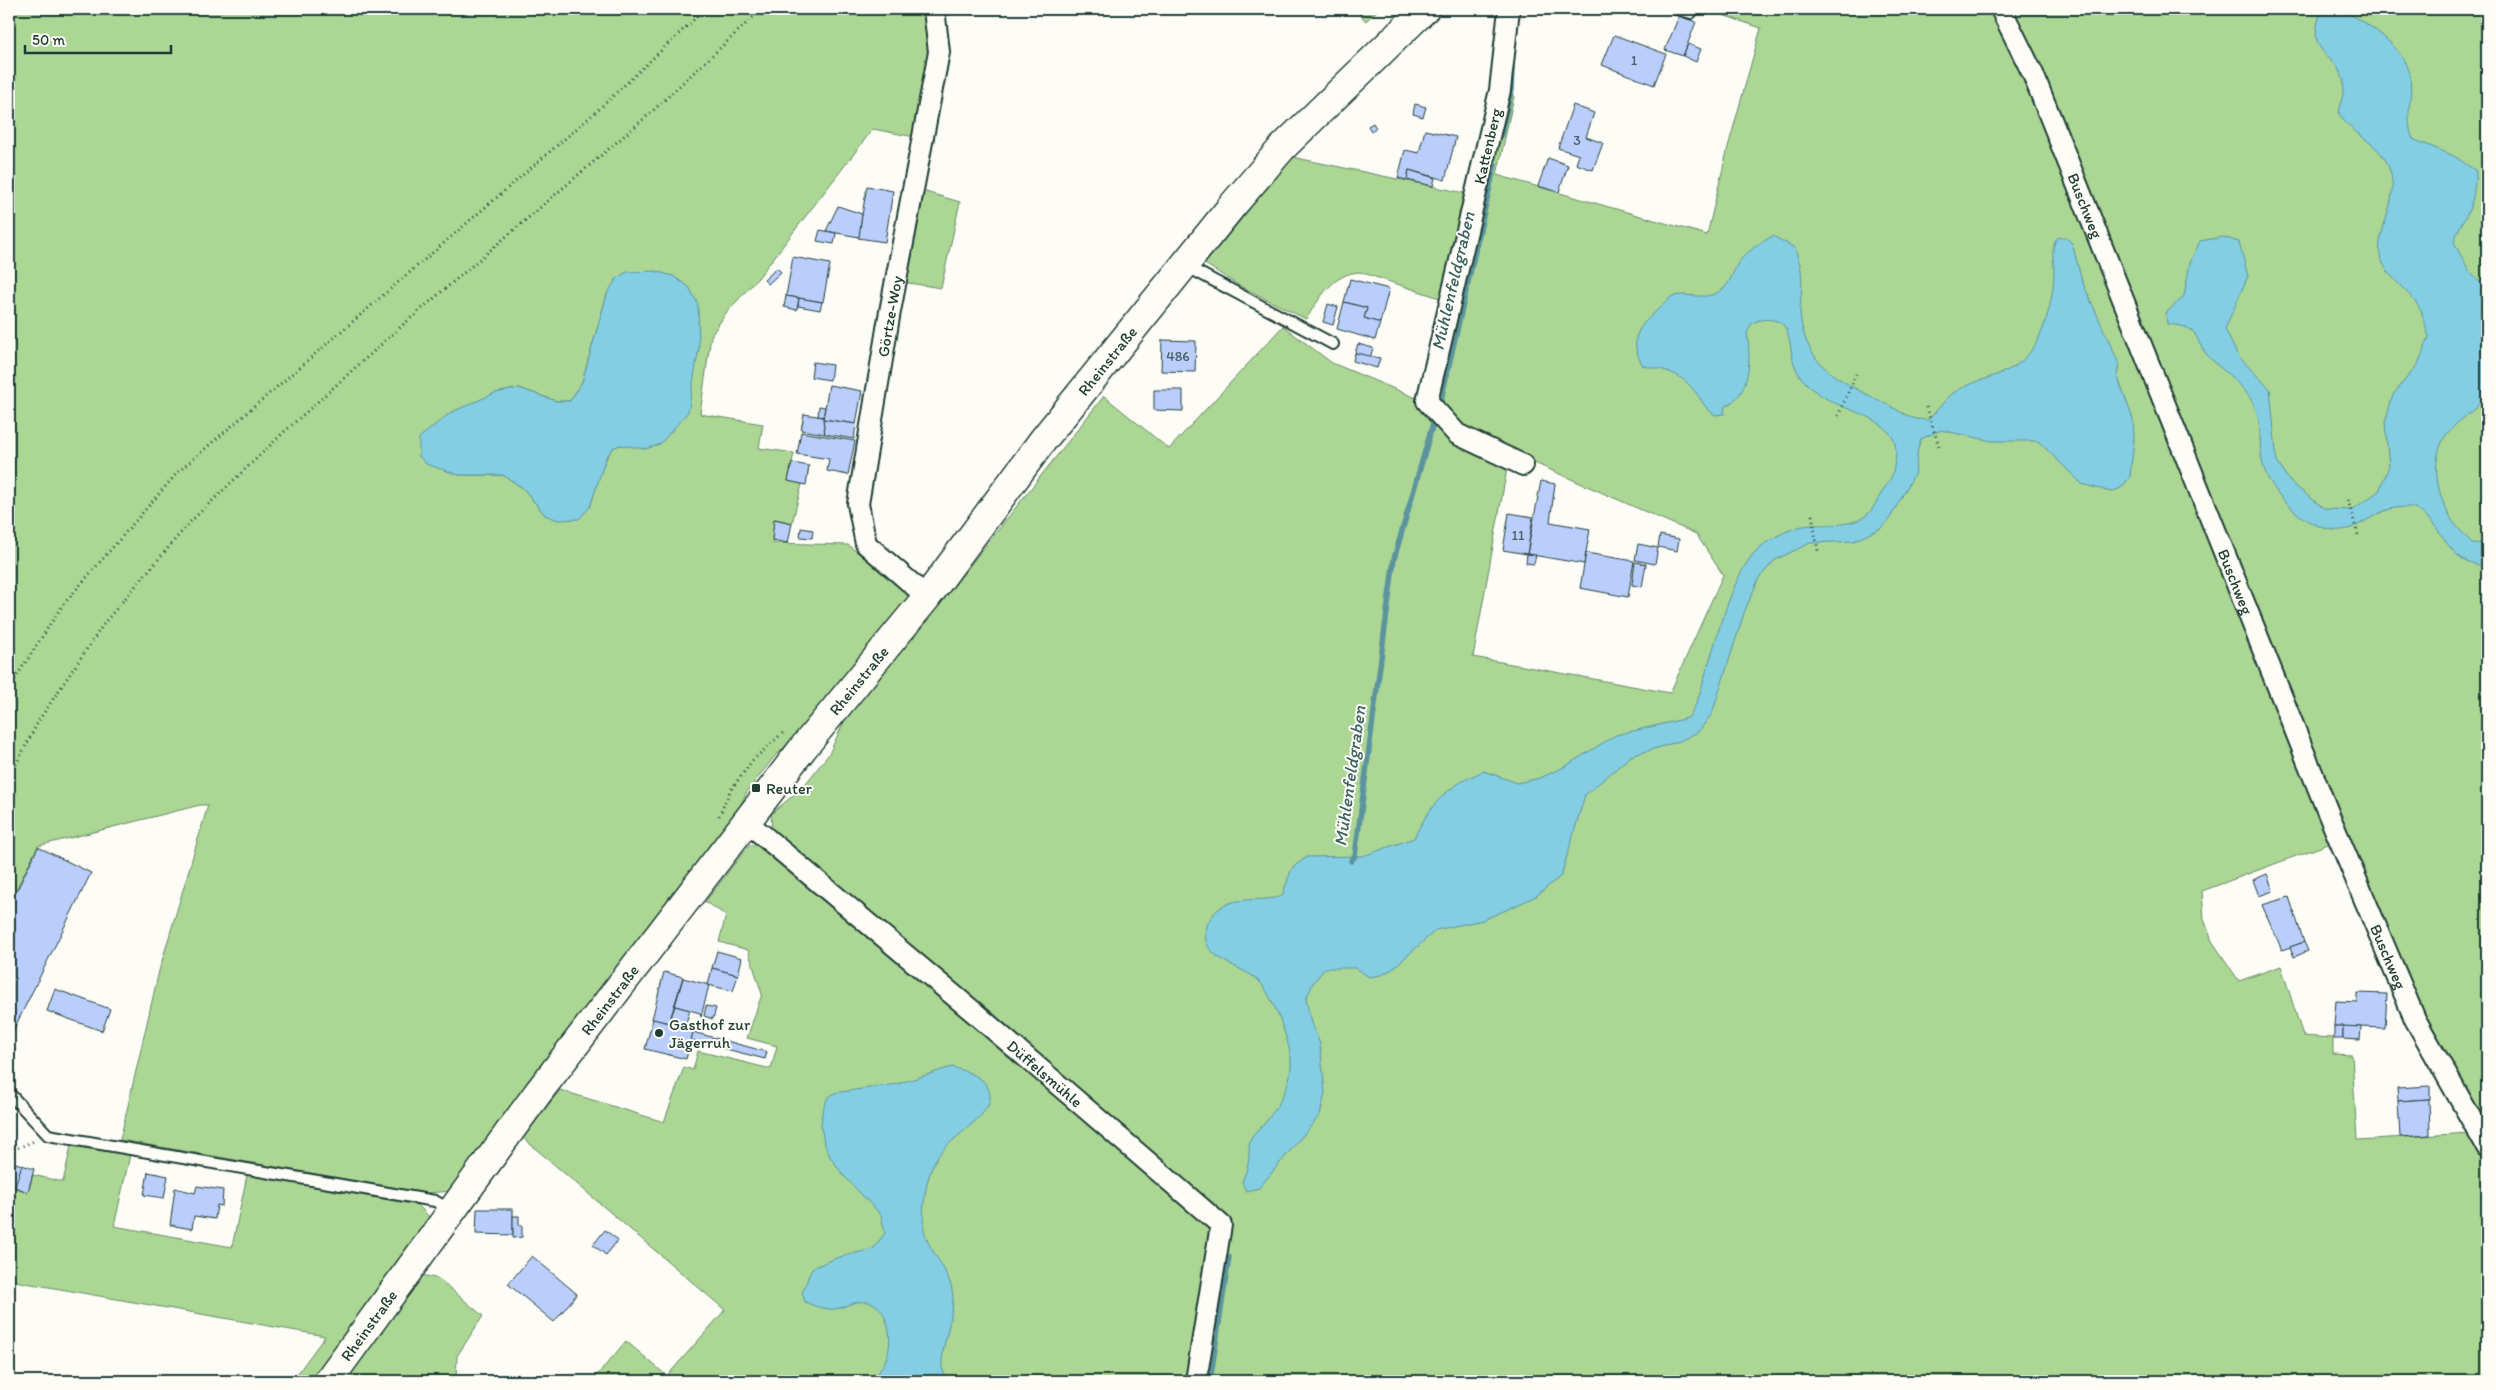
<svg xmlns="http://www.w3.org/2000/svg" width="2496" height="1390" viewBox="0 0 2496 1390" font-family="Itim,sans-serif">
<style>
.green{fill:#abd694;stroke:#658a64;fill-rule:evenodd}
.water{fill:#84cee4;stroke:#5c949e}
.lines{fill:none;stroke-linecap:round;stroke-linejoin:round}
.stream{stroke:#5c949e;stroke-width:5.5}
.building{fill:#bacefe;stroke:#1f3d34}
.lane-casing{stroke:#1f3d34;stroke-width:14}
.street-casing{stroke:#1f3d34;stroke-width:24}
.secondary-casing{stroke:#1f3d34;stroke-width:31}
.path{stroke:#1f3d34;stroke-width:3;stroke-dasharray:1 4;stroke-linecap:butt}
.lane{stroke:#fdfcf7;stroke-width:10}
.street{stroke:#fdfcf7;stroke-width:20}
.secondary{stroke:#fdfcf7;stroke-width:28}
.poi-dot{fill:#1f3d34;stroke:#fdfcf7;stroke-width:2}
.labels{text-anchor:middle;stroke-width:4;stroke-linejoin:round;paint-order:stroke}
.number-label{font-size:14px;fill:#466166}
.street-label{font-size:16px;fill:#1f3d34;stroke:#fdfcf7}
.poi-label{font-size:16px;fill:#1f3d34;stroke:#fdfcf7;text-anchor:start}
.water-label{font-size:18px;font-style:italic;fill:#386160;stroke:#fdfcf7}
</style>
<rect width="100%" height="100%" fill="#fdfcf7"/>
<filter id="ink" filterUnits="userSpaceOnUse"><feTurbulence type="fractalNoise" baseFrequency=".02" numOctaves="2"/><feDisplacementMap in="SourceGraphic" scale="10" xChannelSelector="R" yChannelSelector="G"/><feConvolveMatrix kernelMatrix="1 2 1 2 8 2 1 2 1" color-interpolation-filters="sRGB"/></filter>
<g filter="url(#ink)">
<g class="green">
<path d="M9 9H926L931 51 915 137 873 129 758 278 726 313 711 336 700 414 763 424 759 448 794 453 788 481 802 484 792 523 775 519 772 543 848 545 895 582H926L827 709 775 756 748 790 718 849 455 1191 426 1193 120 1140 159 971 208 805H200L38 846 9 904ZM607 294 646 449C638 448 627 444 619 445 604 448 595 493 590 507L545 515 523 488 503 475H459L519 388 556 401H570L582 382Z"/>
<polygon points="1353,9 1379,9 1366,21"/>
<polygon points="1705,9 1990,9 2025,80 2331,843 2202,891 2204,919 2212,941 2239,981 2281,966 2303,1036 2333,1038 2333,1054 2352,1055 2357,1140 2470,1133 2487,1161 2487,1381 1201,1381 1226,1236 772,835 771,814 803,787 829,754 853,702 939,593 945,597 1104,396 1169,449 1283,326 1332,363 1421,400 1508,463 1473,657 1670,693 1723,575 1696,534 1480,439 1458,426 1436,403 1459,308 1506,94 1514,96 1497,175 1707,235 1728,147 1761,28"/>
<polygon points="2009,9 2487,9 2487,1126 2433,1037 2356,859"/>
<path d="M1292 157 1469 194 1446 300 1360 272C1333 273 1320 298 1306 319L1238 285 1205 264Z"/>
<polygon points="919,190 960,202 941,288 902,282"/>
<polygon points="765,844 1207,1226 1211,1241 1188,1381 592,1381 626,1341 667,1376 725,1310 523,1138 560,1090 664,1122 684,1067 693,1070 698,1051 771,1069 777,1046 747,1038 762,994 748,950 719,942 726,915 705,902 749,845"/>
<polygon points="71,1146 130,1155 114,1226 232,1247 247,1175 418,1205 433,1221 318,1381 292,1381 325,1336 9,1280 9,1186 28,1192 33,1175 63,1182"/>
<polygon points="422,1275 439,1279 483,1316 457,1356 456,1381 345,1381"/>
</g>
<g class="water">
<path d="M2340 9C2367 23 2404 44 2410 78 2413 100 2404 116 2413 139L2454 156 2476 171C2475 184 2474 198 2469 210 2463 223 2458 227 2454 243L2470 272 2487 290V395C2476 411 2456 421 2446 435 2429 460 2437 499 2454 523 2459 530 2466 536 2472 543L2487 544V566C2443 563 2448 526 2413 507 2404 507 2396 507 2387 510 2369 516 2355 532 2335 530 2304 528 2271 493 2263 465 2258 446 2263 423 2254 405 2244 384 2226 374 2210 358 2190 338 2205 327 2167 324L2166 313 2184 296 2190 263 2200 241 2223 237 2239 242 2248 276 2225 329 2238 356 2270 389 2277 462 2290 482 2325 509 2352 510 2379 491 2389 466 2385 422 2393 395 2418 364 2429 337C2425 326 2423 313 2417 304 2407 290 2387 276 2381 259 2372 231 2407 197 2385 159 2373 140 2353 135 2339 114 2340 104 2346 88 2343 79 2331 47 2307 56 2320 14Z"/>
<path d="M1773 236 1795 248C1797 256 1800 263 1801 270 1803 285 1800 299 1800 313 1805 378 1859 386 1904 414L1916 419 1928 420C1937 411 1947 396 1958 390 1988 374 2015 377 2035 345 2047 325 2054 294 2054 271 2054 258 2050 250 2057 238L2065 237 2072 243 2082 281 2119 364 2117 375 2133 419 2134 439 2130 477 2121 488 2111 492 2082 484 2038 441H1992L1941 430 1921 439 1918 448 1915 473 1890 518 1881 528 1854 541 1810 543 1775 560 1759 578 1745 610 1712 714 1698 732 1680 741 1631 756 1585 795 1561 876 1536 896 1513 907 1483 920 1436 930 1391 970 1381 975 1369 977 1356 968H1325L1313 983 1306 999 1311 1023 1320 1044 1325 1093 1320 1115 1259 1188 1246 1191 1242 1182C1244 1176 1247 1170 1248 1164 1250 1157 1248 1148 1250 1141 1252 1135 1260 1129 1264 1124 1279 1106 1293 1082 1291 1058 1289 1040 1272 994 1259 981 1242 965 1200 960 1206 930 1208 921 1212 914 1220 908 1238 895 1262 903 1282 896L1292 868 1307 857 1363 856 1414 838C1431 803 1448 785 1484 771L1517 783 1540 778 1564 767 1616 735 1688 718C1700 700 1700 691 1706 672 1717 638 1732 576 1756 551 1767 540 1788 529 1803 526 1823 523 1853 529 1869 513 1874 508 1877 500 1881 494 1886 485 1893 478 1894 467 1896 456 1898 445 1891 435 1869 407 1826 411 1800 376 1789 360 1793 344 1786 329 1780 317 1761 318 1752 323L1747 333C1751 356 1751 396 1725 406L1724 414 1715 415C1706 409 1703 403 1697 394 1681 373 1668 370 1643 366 1623 331 1648 321 1671 297 1687 291 1704 302 1720 291 1730 286 1732 273 1737 265 1744 253 1761 242 1773 236Z"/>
<polygon points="655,271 673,276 689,287 698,304 699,348 688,412 660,444 646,449 620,445 613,448 606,457 590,507 579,519 558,520 545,515 523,488 503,475 459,475 426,464 419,456 419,438 450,413 495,393 519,388 556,401 570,401 582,382 607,294 617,278 627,272"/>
<path d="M952 1067C968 1072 990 1077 990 1098 990 1117 946 1140 936 1159 926 1175 921 1211 924 1230 927 1250 951 1270 953 1296 954 1315 940 1351 942 1368 943 1372 947 1377 949 1381H872C884 1366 892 1353 889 1332 886 1314 879 1299 858 1302 850 1303 843 1308 835 1309 825 1310 814 1306 805 1302L802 1293 812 1268 839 1257 873 1249 885 1233 881 1215 844 1176 830 1157 824 1142 821 1127 822 1112 827 1099 834 1093 897 1084Z"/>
</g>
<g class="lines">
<g class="stream">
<polyline points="1501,135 1511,91 1512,68"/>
<polyline points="1440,404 1495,164"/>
<polyline points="1351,861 1355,856 1394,559 1433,423"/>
<polyline points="1210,1381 1229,1257"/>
</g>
</g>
<g class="building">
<polygon points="1679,16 1696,22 1683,56 1665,50"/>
<polygon points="1614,35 1666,54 1654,85 1602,65"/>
<polygon points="1688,44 1701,49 1696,62 1683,56"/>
<polygon points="1415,104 1426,107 1423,117 1413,114"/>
<polygon points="1573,105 1594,113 1586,137 1603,143 1593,170 1576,164 1579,155 1558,148"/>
<polygon points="1373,123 1376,128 1371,131 1368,126"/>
<polygon points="1425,130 1456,137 1445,180 1409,170 1407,180 1398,178 1405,150 1419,153"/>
<polygon points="1548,158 1568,165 1559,192 1538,186"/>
<polygon points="1409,170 1435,178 1433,186 1407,180"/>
<polygon points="867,186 893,191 885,242 858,238"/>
<polygon points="838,206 862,214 859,237 826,231"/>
<polygon points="820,230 836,233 834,244 817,241"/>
<polygon points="793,257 830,264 823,302 786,296"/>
<polygon points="777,268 781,272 768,284 764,280"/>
<polygon points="1350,279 1389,289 1380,323 1364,318 1367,308 1344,302"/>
<polygon points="786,296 799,298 797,310 784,307"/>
<polygon points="799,298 822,302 820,310 798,306"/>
<polygon points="1344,302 1367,308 1364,318 1380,323 1375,340 1337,329"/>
<polygon points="1328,304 1338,307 1333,325 1323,322"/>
<polygon points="1162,340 1196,341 1195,372 1161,371"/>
<polygon points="1358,344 1373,348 1370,358 1355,353"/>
<polygon points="1355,353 1380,358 1377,368 1353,361"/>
<polygon points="813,362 832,365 830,380 811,377"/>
<polygon points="829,385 862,391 856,424 823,419"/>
<polygon points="1154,390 1183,390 1183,411 1154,410"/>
<polygon points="819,406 825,407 823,417 818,416"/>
<polygon points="804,414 823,417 825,434 801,430"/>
<polygon points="823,419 856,424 854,439 825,434"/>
<polygon points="801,432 855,441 848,475 827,471 829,459 797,454"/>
<polygon points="792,463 809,466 806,485 788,481"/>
<polygon points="1541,481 1555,484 1550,522 1590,529 1584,564 1527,554"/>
<polygon points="1509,513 1533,517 1527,554 1503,550"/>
<polygon points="774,519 792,523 788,543 772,540"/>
<polygon points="801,528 813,530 812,538 800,537"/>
<polygon points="1660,535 1679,539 1677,551 1658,547"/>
<polygon points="1638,544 1658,548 1655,564 1635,560"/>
<polygon points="1586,553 1634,561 1628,597 1580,588"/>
<polygon points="1527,554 1536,555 1534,564 1526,563"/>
<polygon points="1635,562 1646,564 1642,587 1632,585"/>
<polygon points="38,847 91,873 9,1039 9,906"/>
<polygon points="2267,874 2273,891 2259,896 2253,880"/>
<polygon points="2289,897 2304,942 2282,950 2262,905"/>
<polygon points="2304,942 2308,951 2294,957 2290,947"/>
<polygon points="717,951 742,958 738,975 712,968"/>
<polygon points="712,968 738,975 733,991 708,985"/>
<polygon points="664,972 683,977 669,1023 652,1019"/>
<polygon points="683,978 709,985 701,1017 700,1013 675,1006"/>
<polygon points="55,989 110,1009 102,1031 47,1011"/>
<polygon points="2357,993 2387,994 2385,1028 2334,1026 2336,1001 2357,1002"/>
<polygon points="675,1006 690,1010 685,1026 669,1023"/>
<polygon points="706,1006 716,1008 713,1019 704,1016"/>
<polygon points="653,1019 694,1029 686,1059 645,1049"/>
<rect x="2334" y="1026" width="9" height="13"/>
<polygon points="2343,1026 2361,1027 2360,1040 2343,1039"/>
<polygon points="693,1032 767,1052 765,1059 691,1040"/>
<polygon points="2430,1086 2430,1099 2398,1101 2397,1088"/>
<polygon points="2429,1099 2430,1135 2400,1137 2398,1101"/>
<polygon points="9,1161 22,1165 15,1187 9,1185"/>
<polygon points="22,1165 34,1169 28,1192 15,1187"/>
<polygon points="148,1172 168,1176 164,1198 144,1195"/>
<polygon points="197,1186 223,1190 222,1206 217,1205 215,1219 194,1216 192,1229 170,1225 175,1188 195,1193"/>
<polygon points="477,1209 513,1209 513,1235 476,1234"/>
<polygon points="513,1216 519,1216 519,1225 522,1225 522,1237 513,1238"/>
<polygon points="605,1230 618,1240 606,1255 593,1245"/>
<polygon points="532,1256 577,1294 554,1322 508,1284"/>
</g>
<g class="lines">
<defs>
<g id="lane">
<polyline points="1677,9 1691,13"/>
<polyline points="1186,266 1333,344"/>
<polyline points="9,1093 48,1135 435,1201 451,1210"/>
</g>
<g id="street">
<polyline points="1509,9 1500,90 1427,401 1457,434 1523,465"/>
<path id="s1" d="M2001 9 2033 74 2329 815 2415 1019 2487 1147"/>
<path id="s2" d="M927 597 866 544 858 504 889 317 939 52 934 9"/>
<path id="s3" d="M747 822 976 1014 1221 1225 1196 1381"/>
</g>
<g id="secondary">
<path id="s4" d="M328 1381 537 1094 803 748 927 597 1043 440 1232 206 1282 148 1425 9"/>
</g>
</defs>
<use href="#lane" class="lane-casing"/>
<use href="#street" class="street-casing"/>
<use href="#secondary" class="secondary-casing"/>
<g class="path">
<polyline points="1926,407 1940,449"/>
<polyline points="1838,416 1856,374"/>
<polyline points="2348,500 2358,535"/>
<polyline points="1812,515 1818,551"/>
<polyline points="9,688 62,606 177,473 597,111 705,9"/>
<polyline points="9,778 39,720 105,622 190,522 284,432 405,323 645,118 762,9"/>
<polyline points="719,816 730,791 753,760 785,731"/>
<polyline points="9,1152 34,1141"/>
</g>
<use href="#lane" class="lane"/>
<use href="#street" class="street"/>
<use href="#secondary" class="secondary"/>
</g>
</g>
<g class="poi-dot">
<rect x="751" y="783" width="10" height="10" rx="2.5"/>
<circle cx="659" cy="1033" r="5"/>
</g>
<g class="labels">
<g class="number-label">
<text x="1634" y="65">1</text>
<text x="1577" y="145">3</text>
<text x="1178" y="361">486</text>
<text x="1518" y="540">11</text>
</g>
<g class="street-label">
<text transform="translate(1487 146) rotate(-77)" y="6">Kattenberg</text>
<text dy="6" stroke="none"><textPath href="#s1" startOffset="214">Buschweg</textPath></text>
<text dy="6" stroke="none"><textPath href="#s2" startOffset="312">Görtze-Woy</textPath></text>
<text dy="6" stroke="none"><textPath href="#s4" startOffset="1284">Rheinstraße</textPath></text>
<text dy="6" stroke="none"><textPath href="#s1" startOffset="619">Buschweg</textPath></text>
<text dy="6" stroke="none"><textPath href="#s4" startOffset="879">Rheinstraße</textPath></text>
<text dy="6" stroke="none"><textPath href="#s1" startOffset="1024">Buschweg</textPath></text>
<text dy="6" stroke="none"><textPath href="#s4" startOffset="474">Rheinstraße</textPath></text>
<text dy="6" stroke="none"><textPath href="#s3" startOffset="390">Düffelsmühle</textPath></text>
<text dy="6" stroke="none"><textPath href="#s4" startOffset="69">Rheinstraße</textPath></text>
</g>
<g class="poi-label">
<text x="766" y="794">Reuter</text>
<text x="669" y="1030">Gasthof zur<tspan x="669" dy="18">Jägerruh</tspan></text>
</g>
<g class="water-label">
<text transform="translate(1453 281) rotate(-77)" y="6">Mühlenfeldgraben</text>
<text transform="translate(1350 776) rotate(-82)" y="6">Mühlenfeldgraben</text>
</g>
</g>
<rect width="2496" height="1390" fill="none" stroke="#fdfcf7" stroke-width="30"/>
<rect x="15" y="15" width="2466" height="1360" fill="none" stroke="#1f3d34" stroke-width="2" filter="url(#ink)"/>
<path d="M25 45v8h146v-8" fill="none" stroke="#1f3d34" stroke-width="2.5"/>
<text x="32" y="45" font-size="15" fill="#1f3d34" stroke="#fdfcf7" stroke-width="4" paint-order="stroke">50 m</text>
</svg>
